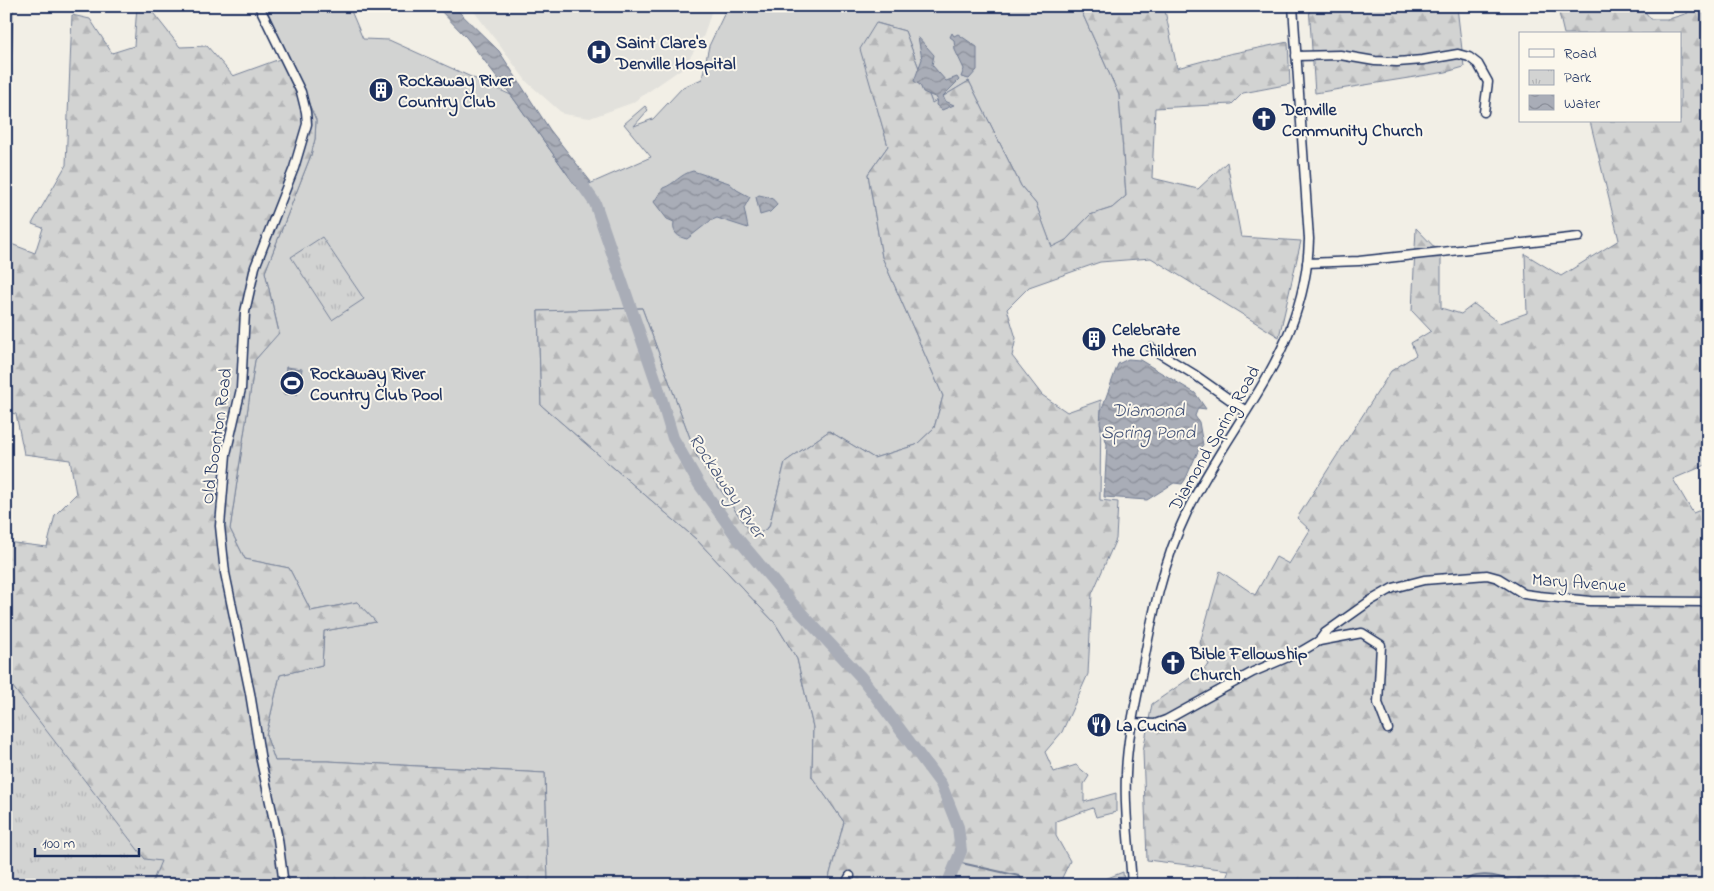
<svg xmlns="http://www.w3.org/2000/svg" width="1714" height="891" viewBox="0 0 1714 891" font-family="'Indie Flower',sans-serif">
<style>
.built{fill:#e2e1dc}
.grass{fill:#d2d3d2;stroke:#768198}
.forest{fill:url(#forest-firs);stroke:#768198}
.park{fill:url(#park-tufts);stroke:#768198}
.water{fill:url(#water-waves);stroke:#707b93}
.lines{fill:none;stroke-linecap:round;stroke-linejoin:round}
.stream{stroke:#707b93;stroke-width:2}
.river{stroke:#a9adb7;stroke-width:12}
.minor-casing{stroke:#1b2f5e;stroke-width:11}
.minor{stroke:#fbf7ec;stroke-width:8}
.labels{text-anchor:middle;stroke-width:4;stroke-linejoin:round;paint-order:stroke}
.poi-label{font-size:18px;font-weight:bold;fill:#1b2f5e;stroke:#fbf7ec;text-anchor:start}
.street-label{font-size:18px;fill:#1b2f5e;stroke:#fbf7ec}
.water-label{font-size:19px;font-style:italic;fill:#465579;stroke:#fbf7ec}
</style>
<defs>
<pattern id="forest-firs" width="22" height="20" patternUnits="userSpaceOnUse" patternTransform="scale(1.25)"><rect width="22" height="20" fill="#d2d3d2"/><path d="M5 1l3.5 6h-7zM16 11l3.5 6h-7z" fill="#b4b5b7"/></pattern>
<pattern id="park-tufts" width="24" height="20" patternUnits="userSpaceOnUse" patternTransform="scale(1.25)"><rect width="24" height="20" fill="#d2d3d2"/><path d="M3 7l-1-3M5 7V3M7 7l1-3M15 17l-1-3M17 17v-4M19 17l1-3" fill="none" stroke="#b4b5b7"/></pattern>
<pattern id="water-waves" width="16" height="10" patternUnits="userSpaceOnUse" patternTransform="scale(1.25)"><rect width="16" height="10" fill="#a9adb7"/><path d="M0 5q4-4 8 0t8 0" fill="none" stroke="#898d98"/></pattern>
</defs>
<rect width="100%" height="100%" fill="#f2efe6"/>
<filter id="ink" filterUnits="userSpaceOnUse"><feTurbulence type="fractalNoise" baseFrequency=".02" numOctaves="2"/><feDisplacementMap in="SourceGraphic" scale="10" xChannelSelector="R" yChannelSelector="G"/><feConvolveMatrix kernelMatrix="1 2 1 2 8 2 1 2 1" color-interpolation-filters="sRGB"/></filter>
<g filter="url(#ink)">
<polygon class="built" points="470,6 713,6 704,35 684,67 632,103 590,118 563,114 527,82"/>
<polygon class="grass" points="265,6 349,6 363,39 389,40 511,95 578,189 651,157 624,124 645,106 648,110 634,126 653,119 683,87 702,79 709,46 728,6 1079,6 1119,95 1126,196 1112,208 1090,215 1066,240 1052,248 1036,204 1021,186 969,81 932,103 905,31 877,23 861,49 888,146 868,174 882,257 943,396 934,428 916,445 874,458 829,431 785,462 769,527 754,537 697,457 642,308 538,311 541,405 696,539 775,623 797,659 813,727 812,777 844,822 827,885 548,885 545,773 328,761 275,761 266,735 280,675 322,665 324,631 376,622 357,602 311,611 289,568 245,559 230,529 255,360 279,332 265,272 311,155 315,139 316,120"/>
<g class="forest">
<polygon points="137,6 152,6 150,9 180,47 207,46 233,76 288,56 316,120 315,139 311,155 265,272 279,333 255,360 230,529 245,559 289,568 311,611 357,602 376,622 324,631 322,665 280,675 266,735 275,761 328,761 545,773 548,885 6,885 6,542 47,547 55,515 76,494 70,460 24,454 16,414 6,412 6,242 35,253 43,228 32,224 66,165 72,15 90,19 112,53 134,46"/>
<polygon points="1079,6 1164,6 1177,68 1229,54 1288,42 1290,84 1243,93 1232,104 1155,108 1152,178 1198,189 1227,162 1241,237 1301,241 1279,337 1151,258 1100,262 1029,287 1007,309 1016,338 1012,356 1042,395 1067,412 1101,400 1100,500 1118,502 1116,539 1092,594 1088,674 1062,732 1045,752 1054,772 1076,765 1089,776 1084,784 1084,802 1116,793 1116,812 1096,817 1093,808 1056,821 1056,836 1070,861 1060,882 1090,885 1123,872 1124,885 827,885 844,822 812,777 813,727 797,659 775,623 696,539 541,405 538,311 642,308 697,457 754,537 769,527 785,462 829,431 874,458 916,445 934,428 943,396 882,257 868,174 888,146 860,49 876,23 905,31 932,103 969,81 1021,186 1036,204 1052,247 1066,240 1090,215 1112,208 1126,196 1119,95"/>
<polygon points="1309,6 1464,6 1457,7 1464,67 1446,72 1315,93"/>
<polygon points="1527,6 1640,6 1651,19 1669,19 1688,13 1686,6 1708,6 1708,464 1673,479 1693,513 1708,507 1708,885 1224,885 1229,870 1147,860 1143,751 1152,704 1209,665 1200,643 1220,571 1255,595 1276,557 1289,564 1310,530 1297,518 1391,371 1416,355 1411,343 1431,331 1412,311 1416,228 1441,254 1441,308 1461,314 1474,304 1499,323 1527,313 1525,254 1561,276 1619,240 1590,121 1680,121 1680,34 1564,34 1559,13"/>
</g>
<g class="park">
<polygon points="322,237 364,299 332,320 291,257"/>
<polygon points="6,678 145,859 161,861 151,885 6,885"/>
</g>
<g class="water">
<polygon points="436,6 453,6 499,51 550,130 591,182 578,189 511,95 466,37"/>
<polygon points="952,33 954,36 958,34 977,47 977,70 969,79 961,77 964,69 955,50 954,40 950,37"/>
<polygon points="918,37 934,55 932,65 946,81 957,77 959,80 943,96 945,101 954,105 942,110 936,105 937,98 923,92 920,85 914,81 922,59"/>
<path d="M693 171 729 183 737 190 750 197 744 208 748 228 717 218 710 221 687 239C678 237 672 233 674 222L667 219 654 202 663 188C675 184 680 174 693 171Z"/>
<path d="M759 195C767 197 774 197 777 205L770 212 760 215 756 197Z"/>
<polygon points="1128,359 1140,360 1195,393 1206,409 1198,408 1195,416 1199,422 1203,445 1199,449 1185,480 1182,484 1174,483 1147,500 1104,497 1107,444 1100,423 1101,411 1118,364"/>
<polygon points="286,367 302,369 297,395 283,394"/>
</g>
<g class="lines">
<g class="stream">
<polyline points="957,862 1019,876 1028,885"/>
<path d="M1461 885C1472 870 1498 875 1512 882L1511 885"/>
</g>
<polyline class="river" points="574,173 595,203 657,384 673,438 699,484 739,540 791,602 861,677 941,784 958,827 961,851 947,885"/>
<defs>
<g id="minor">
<polyline points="259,6 301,92 306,112 307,124 294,168 255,267 245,312 241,389 226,454 220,526 225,573 250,693 261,761 278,839 284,885"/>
<polyline points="1296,56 1340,55 1375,61 1397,62 1423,60 1458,54 1469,57 1478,64 1488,82 1484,112"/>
<polyline points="6,71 8,6"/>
<polyline points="1307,263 1359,261 1579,237"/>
<polyline points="1151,348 1195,375 1246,411"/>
<polyline points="1319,641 1362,633 1381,645 1378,703 1388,729"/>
<polyline points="1131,723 1155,724 1166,720 1253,672 1302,651 1319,641 1325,633 1370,601 1393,588 1424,580 1487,575 1498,578 1524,594 1539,596 1590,601 1708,602"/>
<polyline points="845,885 850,876"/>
<path d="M1132 885C1130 849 1124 812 1126 775 1127 740 1135 706 1142 671 1152 616 1163 562 1187 512 1233 417 1306 351 1309 239L1293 6"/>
</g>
</defs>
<use href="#minor" class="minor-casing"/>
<use href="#minor" class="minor"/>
</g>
</g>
<defs>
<symbol id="hospital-disc" viewBox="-11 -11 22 22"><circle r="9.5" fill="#1b2f5e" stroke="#fbf7ec"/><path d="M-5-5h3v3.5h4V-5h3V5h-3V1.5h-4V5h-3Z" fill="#fff"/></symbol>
<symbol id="building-disc" viewBox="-11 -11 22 22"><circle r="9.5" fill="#1b2f5e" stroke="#fbf7ec"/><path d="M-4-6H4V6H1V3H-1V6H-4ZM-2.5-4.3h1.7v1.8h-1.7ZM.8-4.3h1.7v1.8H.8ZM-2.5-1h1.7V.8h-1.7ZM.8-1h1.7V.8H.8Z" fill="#fff"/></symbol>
<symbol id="church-disc" viewBox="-11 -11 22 22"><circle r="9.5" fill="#1b2f5e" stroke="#fbf7ec"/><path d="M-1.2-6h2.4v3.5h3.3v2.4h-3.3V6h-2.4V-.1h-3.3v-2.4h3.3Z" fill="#fff"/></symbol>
<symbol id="stadium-disc" viewBox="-11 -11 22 22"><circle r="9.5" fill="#1b2f5e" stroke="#fbf7ec"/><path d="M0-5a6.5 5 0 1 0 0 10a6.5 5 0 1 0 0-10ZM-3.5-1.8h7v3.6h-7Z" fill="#fff"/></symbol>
<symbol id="restaurant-disc" viewBox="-11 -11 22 22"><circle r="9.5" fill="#1b2f5e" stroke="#fbf7ec"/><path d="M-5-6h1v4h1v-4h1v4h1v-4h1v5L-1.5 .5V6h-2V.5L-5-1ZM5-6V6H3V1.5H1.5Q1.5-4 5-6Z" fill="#fff"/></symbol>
</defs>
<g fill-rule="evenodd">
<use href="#hospital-disc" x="585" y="38" width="28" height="28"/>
<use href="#building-disc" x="367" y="76" width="28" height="28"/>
<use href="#church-disc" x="1250" y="105" width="28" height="28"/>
<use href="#building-disc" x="1080" y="325" width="28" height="28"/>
<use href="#stadium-disc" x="278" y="369" width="28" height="28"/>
<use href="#church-disc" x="1159" y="649" width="28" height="28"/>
<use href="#restaurant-disc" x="1085" y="711" width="28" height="28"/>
</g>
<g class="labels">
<g class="poi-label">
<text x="616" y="48">Saint Clare's<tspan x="616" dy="21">Denville Hospital</tspan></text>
<text x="398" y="86">Rockaway River<tspan x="398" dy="21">Country Club</tspan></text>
<text x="1282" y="115">Denville<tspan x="1282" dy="21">Community Church</tspan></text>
<text x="1112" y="335">Celebrate<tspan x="1112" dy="21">the Children</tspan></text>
<text x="310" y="379">Rockaway River<tspan x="310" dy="21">Country Club Pool</tspan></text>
<text x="1190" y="659">Bible Fellowship<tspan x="1190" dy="21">Church</tspan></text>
<text x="1116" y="731">La Cucina</text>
</g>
<g class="street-label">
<text transform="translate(216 436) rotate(-82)" y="6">Old Boonton Road</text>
<text transform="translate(1214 438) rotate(-60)" y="6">Diamond Spring Road</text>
<text transform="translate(1579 582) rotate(4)" y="6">Mary Avenue</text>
</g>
<g class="water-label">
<text x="1148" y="416">Diamond<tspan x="1148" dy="22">Spring Pond</tspan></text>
<text transform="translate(728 485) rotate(56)" y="7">Rockaway River</text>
</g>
</g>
<rect width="1714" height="891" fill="none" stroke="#fbf7ec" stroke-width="25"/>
<rect x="12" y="12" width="1689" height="866" fill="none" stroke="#1b2f5e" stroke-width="2" filter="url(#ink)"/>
<rect x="1519" y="32" width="162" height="90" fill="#fbf7ec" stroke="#a1a7b3"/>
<rect x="1529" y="49" width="25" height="8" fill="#fbf7ec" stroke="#a1a7b3"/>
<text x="1564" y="58" font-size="15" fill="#1b2f5e">Road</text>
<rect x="1529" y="70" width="25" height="15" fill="url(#park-tufts)" stroke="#a1a7b3"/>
<text x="1564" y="82" font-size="15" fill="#1b2f5e">Park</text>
<rect x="1529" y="95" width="25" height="15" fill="url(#water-waves)" stroke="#a1a7b3"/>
<text x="1564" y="108" font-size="15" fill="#1b2f5e">Water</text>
<path d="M35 848v8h104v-8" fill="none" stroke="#1b2f5e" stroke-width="2.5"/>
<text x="42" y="848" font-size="15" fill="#1b2f5e" stroke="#fbf7ec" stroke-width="4" paint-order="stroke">100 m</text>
</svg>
